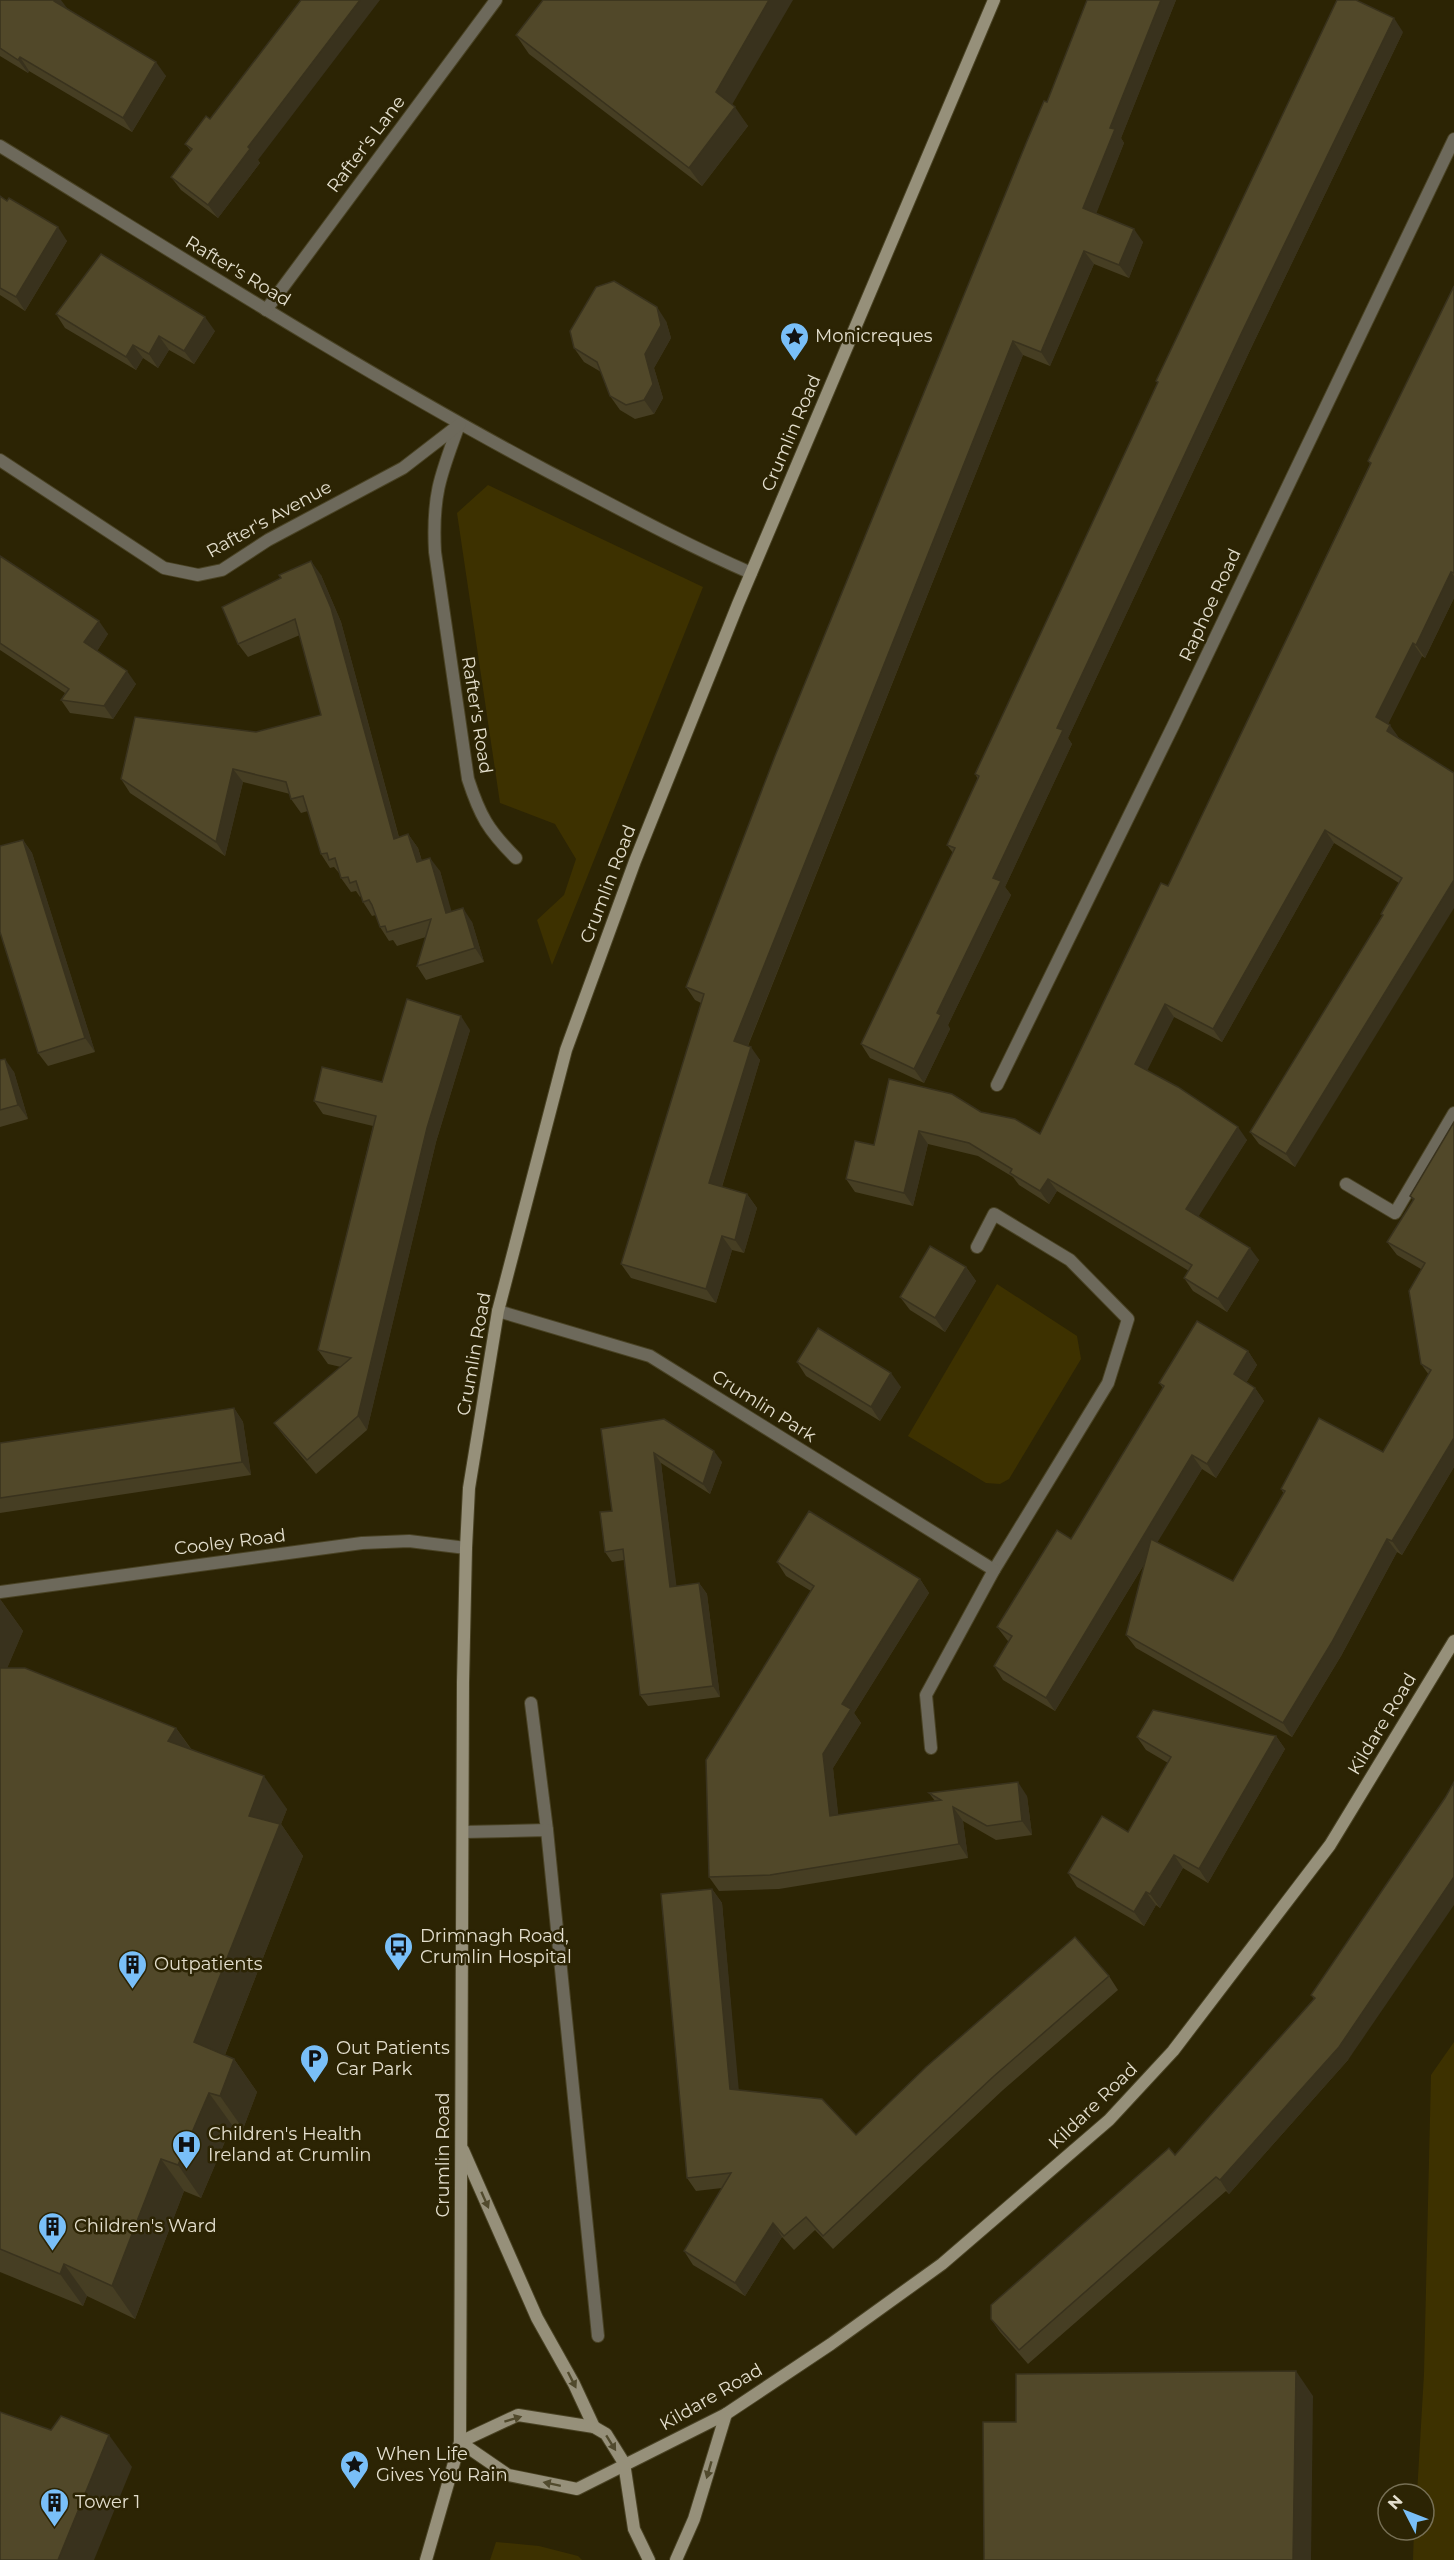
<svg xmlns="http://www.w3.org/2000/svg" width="1454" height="2560" viewBox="0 0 1454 2560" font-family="Montserrat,sans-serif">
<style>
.green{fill:#3d3100}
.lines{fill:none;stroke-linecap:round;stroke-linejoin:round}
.street-casing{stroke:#494224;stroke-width:14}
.secondary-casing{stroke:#494224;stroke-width:14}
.street{stroke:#6d695b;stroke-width:12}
.secondary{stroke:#96907a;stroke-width:12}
.wall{fill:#463e23}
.shaded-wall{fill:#39321d}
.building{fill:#514829;stroke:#39321d;stroke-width:1.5}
.oneway{fill:#514a2d}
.labels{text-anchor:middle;stroke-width:5;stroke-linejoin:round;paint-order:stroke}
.street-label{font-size:18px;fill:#e4dfce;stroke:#2c2404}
.poi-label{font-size:18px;fill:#e4dfce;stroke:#2c2404;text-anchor:start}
</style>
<rect width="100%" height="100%" fill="#2c2404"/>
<g class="green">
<polygon points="488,485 703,587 552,965 537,920 564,895 576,859 555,824 500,803 457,513"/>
<polygon points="997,1284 1077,1336 1081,1359 1009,1479 1000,1484 986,1483 908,1436"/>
<polygon points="1454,2042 1454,2560 1413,2560 1414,2530 1424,2530 1424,2494 1417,2494 1424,2374 1431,2075"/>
<polygon points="496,2542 539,2546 578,2556 582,2560 490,2560"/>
</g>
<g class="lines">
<defs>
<g id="street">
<path d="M0 146C181 257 361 372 549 472 616 507 682 543 751 573"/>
<polyline points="266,310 496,0"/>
<path d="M459 425C440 476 432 496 435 552L468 779C480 816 488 830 516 858"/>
<polyline points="0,460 164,568 198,575 222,570 268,540 403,468 460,424"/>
<polyline points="997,1085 1173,726 1454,139"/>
<polyline points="1346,1184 1395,1213 1454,1113"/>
<polyline points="977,1247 994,1214 1070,1260 1128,1319 1108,1383 994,1570"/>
<polyline points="498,1311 650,1356 994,1570 926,1695 931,1748"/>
<polyline points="0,1592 362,1543 409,1541 466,1548"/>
<polyline points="531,1703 547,1830"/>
<polyline points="463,1832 547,1830 598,2336"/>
</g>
<g id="secondary">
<polyline points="463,2150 537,2318 574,2384 594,2427"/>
<polyline points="460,2442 508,2475 577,2489 726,2414 831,2344 942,2264 1109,2120 1173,2051 1330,1845 1454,1641"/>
<polyline points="460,2442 518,2415 594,2427 606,2434 624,2463 634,2529 649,2560"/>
<polyline points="426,2560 460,2442 463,1682 466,1548 469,1488 498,1311 566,1050 635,861 738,604 994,0"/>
<polyline points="676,2560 694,2519 726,2414"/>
</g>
</defs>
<use href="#street" class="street-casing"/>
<use href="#secondary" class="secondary-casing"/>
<use href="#street" class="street"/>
<use href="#secondary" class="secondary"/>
</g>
<g class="wall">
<polygon points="0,0 67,8 67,9 166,76 132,132 29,71 28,73 0,56"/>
<polygon points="1087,0 1176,0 1121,138 1124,143 1096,213 1143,242 1129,278 1094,264 1050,366 1023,355 748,1046 760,1060 722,1187 747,1194 757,1208 744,1253 732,1250 716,1303 631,1278 621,1264 701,1003 695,1000 686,987 1047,102"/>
<polygon points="1403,32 1252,346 1068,738 1072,744 1005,887 1011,895 948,1025 950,1029 924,1083 870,1058 861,1044 953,853 947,845 978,779 975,774 1158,383 1156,381"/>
<polygon points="516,35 732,105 748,126 702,186 529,54"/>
<polygon points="185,144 258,160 260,163 218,218 181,190 171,177 191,151"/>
<polygon points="0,196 67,241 25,311 0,295"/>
<polygon points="1454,286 1454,598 1425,658 1422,656 1388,724 1399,738 1454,773 1295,1167 1259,1144 1250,1132 1383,916 1381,914 1399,883 1334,843 1222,1042 1174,1017 1147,1070 1247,1140 1198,1216 1259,1260 1227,1312 1193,1291 1184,1278 1189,1271 1057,1191 1049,1204 1019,1185 1013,1177 978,1156 928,1144 913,1206 855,1192 846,1179 874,1145 981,1112 1040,1134 1168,886 1370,464 1368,461"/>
<polygon points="56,314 215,331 194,364 169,350 158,368 143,358 136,370 65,328"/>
<polygon points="666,321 671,338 654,368 663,398 654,414 635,419 620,410 610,396 601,372 584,362 574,348"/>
<polygon points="0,556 108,634 97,651 136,684 113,719 70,713 61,700 65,693 0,650"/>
<polygon points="321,575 341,622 399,837 408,834 418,848 422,861 440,871 451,912 472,922 484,962 426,980 417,966 426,937 397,946 393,940 389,941 380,927 376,915 372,916 363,902 361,896 360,897 356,891 351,892 341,878 340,873 339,873 334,867 330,868 321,854 308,811 301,813 291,799 290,794 243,782 225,856 130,793 121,779 256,732 321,715 300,635 248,657 238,644"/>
<polygon points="23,840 32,853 95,1052 48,1066 38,1053"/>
<polygon points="470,1030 436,1142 367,1430 316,1474 284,1436 274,1423 341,1367 328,1364 318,1350 373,1126 323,1114 314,1101 382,1082"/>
<polygon points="0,1060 14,1072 28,1119 0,1127"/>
<polygon points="1454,1122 1454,1467 1402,1555 1397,1552 1341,1656 1292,1737 1136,1648 1126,1635 1145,1563 1055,1711 1003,1680 994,1666 1009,1642 1007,1640 997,1627 1071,1539 1163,1388 1159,1383 1248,1351 1257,1365 1246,1383 1255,1388 1264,1401 1216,1478 1202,1469 1157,1542 1233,1581 1284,1494 1281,1489 1383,1452 1429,1375 1421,1364 1421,1269 1397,1255 1387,1242 1413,1200 1410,1196"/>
<polygon points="966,1267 976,1281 945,1332 910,1310 900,1297"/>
<polygon points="797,1362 901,1387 880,1421 806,1376"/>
<polygon points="234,1408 243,1422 251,1475 0,1513 0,1443"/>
<polygon points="601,1429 722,1462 710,1494 661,1463 676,1586 699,1583 707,1594 720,1697 648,1706 640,1695 624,1560 612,1562 605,1552 612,1511"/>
<polygon points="777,1562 920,1579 929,1593 854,1713 861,1723 833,1768 838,1815 935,1801 929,1793 1027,1796 1032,1835 996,1840 963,1821 968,1858 779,1889 719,1891 709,1877 811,1591 786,1576"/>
<polygon points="0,1599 23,1631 7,1668 176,1728 192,1750 287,1809 281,1824 303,1856 225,2055 234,2059 257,2092 243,2129 232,2125 201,2198 184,2191 135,2319 87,2296 83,2306 0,2272"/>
<polygon points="1276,1736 1285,1749 1208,1883 1183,1868 1160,1908 1156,1905 1144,1926 1077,1887 1068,1873 1128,1832 1168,1763 1146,1750 1137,1737"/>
<polygon points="1445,1798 1348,2060 1229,2194 1226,2191 1028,2364 1000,2332 991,2319 1175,2155 1314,1999 1311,1995"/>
<polygon points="712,1889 722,1903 738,2090 856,2135 1109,1976 1118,1990 1003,2090 833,2249 815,2230 794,2250 782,2237 745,2296 693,2265 684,2251 722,2188 696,2191 687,2178"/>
</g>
<g class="shaded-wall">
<polygon points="54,0 61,0 67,8 63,15 54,1"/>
<polygon points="360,0 380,0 258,160 260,163 218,218 208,205 248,147"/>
<polygon points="769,0 793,0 729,110 716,92"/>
<polygon points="1161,0 1176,0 1121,138 1124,143 1093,222 1083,208 1110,128"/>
<polygon points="1394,18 1403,32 1252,346 1068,738 1072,744 1005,887 1011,895 948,1025 950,1029 924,1083 914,1069 993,878 1057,728 1242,332"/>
<polygon points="20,57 29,71 28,73 18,60"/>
<polygon points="156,62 166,76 132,132 123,118"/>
<polygon points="735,107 748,126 702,186 689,168"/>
<polygon points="58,227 67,241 25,311 16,297"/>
<polygon points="1134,229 1143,242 1129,278 1119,265"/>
<polygon points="1084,251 1094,264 1050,366 1041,352"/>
<polygon points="657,307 666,321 671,338 654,368 663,398 654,414 644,400 645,354"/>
<polygon points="205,317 215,331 194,364 184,351"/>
<polygon points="159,336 169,350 158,368 149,354"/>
<polygon points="1013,341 1023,355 744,1055 734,1041"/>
<polygon points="133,345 143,358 136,370 126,357"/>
<polygon points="311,561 321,575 341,622 403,853 394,839"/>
<polygon points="1451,572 1454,576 1454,598 1425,658 1416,645"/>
<polygon points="99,621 108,634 94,656 84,642"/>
<polygon points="1413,643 1422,656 1385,730 1376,717"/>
<polygon points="127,671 136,684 113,719 104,706"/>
<polygon points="1390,725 1399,738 1396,743 1387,731"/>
<polygon points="233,769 243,782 225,856 216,842"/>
<polygon points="1325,830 1334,843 1222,1042 1213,1029"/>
<polygon points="408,834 418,848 426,876 417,862"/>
<polygon points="23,840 32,853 95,1052 85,1038"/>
<polygon points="430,858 440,871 456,927 446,913"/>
<polygon points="1454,880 1454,908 1295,1167 1286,1154"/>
<polygon points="463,908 472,922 484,962 475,948"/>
<polygon points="1165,1004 1174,1017 1144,1077 1135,1064"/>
<polygon points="461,1016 470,1030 436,1142 367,1430 358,1416 427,1128"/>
<polygon points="751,1047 760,1060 719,1196 709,1183"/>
<polygon points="5,1059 14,1072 28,1119 18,1105"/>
<polygon points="1238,1127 1247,1140 1195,1222 1186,1209"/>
<polygon points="919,1131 928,1144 913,1206 904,1193"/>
<polygon points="1048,1179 1057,1191 1049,1204 1040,1191"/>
<polygon points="747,1194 757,1208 744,1253 735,1240"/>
<polygon points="722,1236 732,1250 716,1303 706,1289"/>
<polygon points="1250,1248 1259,1260 1227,1312 1218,1299"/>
<polygon points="966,1267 976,1281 945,1332 935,1318"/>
<polygon points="1248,1351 1257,1365 1243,1388 1234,1374"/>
<polygon points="891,1373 901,1387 880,1421 871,1407"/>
<polygon points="1255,1388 1264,1401 1216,1478 1207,1464"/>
<polygon points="234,1408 243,1422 251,1475 242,1462"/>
<polygon points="1454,1438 1454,1467 1402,1555 1392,1541"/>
<polygon points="714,1451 722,1462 710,1494 703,1484"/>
<polygon points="654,1453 661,1463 678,1598 670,1587"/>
<polygon points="1192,1455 1202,1469 1055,1711 1046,1698"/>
<polygon points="1387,1539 1397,1552 1341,1656 1292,1737 1283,1723"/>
<polygon points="920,1579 929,1593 854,1713 861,1723 833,1768 840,1829 830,1816 823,1754 842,1704"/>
<polygon points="699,1583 707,1594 720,1697 713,1686"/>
<polygon points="0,1599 23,1631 0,1685"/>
<polygon points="176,1728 199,1761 168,1741"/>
<polygon points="1276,1736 1285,1749 1208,1883 1199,1869"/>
<polygon points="264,1776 287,1809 281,1824 303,1856 217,2075 194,2042 249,1816"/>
<polygon points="1018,1782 1027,1796 1032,1835 1022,1821"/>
<polygon points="953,1807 963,1821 968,1858 959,1844"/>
<polygon points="1174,1855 1183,1868 1160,1908 1150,1894"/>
<polygon points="1454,1877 1454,1905 1348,2060 1229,2194 1220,2180"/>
<polygon points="712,1889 722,1903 740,2103 730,2089"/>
<polygon points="1146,1892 1156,1905 1144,1926 1134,1912"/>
<polygon points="234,2059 257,2092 243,2129 220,2096"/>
<polygon points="209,2093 232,2125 201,2198 178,2165"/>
<polygon points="161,2159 184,2191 135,2319 112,2286"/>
<polygon points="773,2223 782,2237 745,2296 735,2283"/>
<polygon points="64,2264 87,2296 83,2306 60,2274"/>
<polygon points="1296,2371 1313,2396 1311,2560 1293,2560"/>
<polygon points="109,2435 132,2467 94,2560 58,2560"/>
</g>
<g class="building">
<polygon points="0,0 54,0 54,1 156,62 123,118 20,57 18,60 0,48"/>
<polygon points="301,0 360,0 248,147 250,149 208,205 171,177 192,149 185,144 206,116 210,119"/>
<polygon points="543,0 769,0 716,92 735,107 689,168 516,35"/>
<polygon points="1087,0 1161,0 1110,128 1115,129 1083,208 1134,229 1119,265 1084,251 1041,352 1013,341 734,1041 751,1047 709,1183 747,1194 735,1240 722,1236 706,1289 621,1264 704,994 686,987 775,756 1027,141 1044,101 1047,102"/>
<polygon points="1337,0 1356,0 1394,18 1242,332 1057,728 1063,730 993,878 1001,881 937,1013 941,1015 914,1069 861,1044 955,848 947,845 979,776 975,774 1158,382 1156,381"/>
<polygon points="0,196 7,201 9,198 58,227 16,297 0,288"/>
<polygon points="101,254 205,317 184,351 159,336 149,354 133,345 126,357 56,314"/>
<polygon points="614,281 657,307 661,325 645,354 653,384 644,400 626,405 610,396 597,362 574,348 570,331 596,287"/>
<polygon points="1454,286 1454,573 1451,572 1416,645 1413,643 1376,717 1390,725 1387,731 1454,773 1454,880 1286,1154 1250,1132 1383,915 1381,914 1402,878 1325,830 1213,1029 1165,1004 1135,1064 1178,1087 1238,1127 1186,1209 1250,1248 1218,1299 1184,1278 1192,1265 1048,1179 1040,1191 1010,1173 1012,1169 969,1143 919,1131 904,1193 846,1179 855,1141 874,1145 889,1079 952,1094 981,1112 1015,1119 1040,1134 1161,883 1168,886 1371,463 1368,461"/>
<polygon points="0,556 99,621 84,642 127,671 104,706 61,700 69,689 0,643"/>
<polygon points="311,561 331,608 394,839 408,834 417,862 430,858 446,913 463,908 475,948 417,966 431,919 387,932 385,926 380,927 372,905 369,900 363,902 356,881 350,883 348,877 341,878 335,858 329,860 327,853 321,854 303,796 291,799 286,782 233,769 216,842 121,779 135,717 256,732 321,715 295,619 238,644 222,607 281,578 279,575"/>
<polygon points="23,840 85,1038 38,1053 0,932 0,846"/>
<polygon points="407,999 461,1016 427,1128 358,1416 307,1460 274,1423 351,1358 318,1350 376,1116 314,1101 322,1067 382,1082"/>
<polygon points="5,1059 18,1105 0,1110 0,1060"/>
<polygon points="1454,1122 1454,1438 1392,1541 1387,1539 1332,1642 1283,1723 1126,1635 1151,1539 1233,1581 1285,1491 1281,1489 1319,1418 1383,1452 1431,1370 1421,1364 1409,1291 1425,1263 1387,1242 1414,1199 1410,1196"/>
<polygon points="930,1246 966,1267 935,1318 900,1297"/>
<polygon points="1197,1321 1248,1351 1234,1374 1255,1388 1207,1464 1192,1455 1046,1698 994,1666 1012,1636 997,1627 1057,1530 1071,1539 1164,1386 1159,1383"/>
<polygon points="818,1328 891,1373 871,1407 797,1362"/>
<polygon points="234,1408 242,1462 0,1498 0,1443"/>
<polygon points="664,1419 714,1451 703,1484 654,1453 670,1587 699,1583 713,1686 640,1695 623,1549 605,1552 600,1512 612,1511 601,1429"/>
<polygon points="809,1511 920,1579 842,1704 851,1709 823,1754 830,1816 941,1800 929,1793 1018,1782 1022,1821 987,1826 953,1807 959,1844 770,1875 709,1877 706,1760 814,1586 777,1562"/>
<polygon points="0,1668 25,1668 176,1728 168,1741 264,1776 249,1816 280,1824 194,2042 234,2059 220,2096 209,2093 178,2165 161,2159 112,2286 64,2264 60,2274 0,2249"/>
<polygon points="1153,1710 1276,1736 1199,1869 1174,1855 1150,1894 1146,1892 1134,1912 1068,1873 1102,1816 1128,1832 1171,1757 1137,1737"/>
<polygon points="1454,1782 1454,1877 1339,2047 1220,2180 1216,2177 1019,2350 991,2319 991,2305 1169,2148 1175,2155 1315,1998 1311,1995 1445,1798"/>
<polygon points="712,1889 730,2089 822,2099 856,2135 926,2067 1075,1937 1109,1976 994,2076 823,2236 806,2217 784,2236 773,2223 735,2283 684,2251 731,2173 687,2178 661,1894"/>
<polygon points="1296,2371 1293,2560 984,2560 983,2422 1016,2422 1016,2374"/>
<polygon points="0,2412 51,2430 61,2416 109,2435 58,2560 0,2560"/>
</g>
<defs><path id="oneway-solid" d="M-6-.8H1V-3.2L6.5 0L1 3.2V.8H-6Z" transform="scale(1.5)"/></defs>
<g class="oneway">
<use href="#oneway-solid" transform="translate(485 2200) rotate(66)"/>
<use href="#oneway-solid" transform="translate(572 2380) rotate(63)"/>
<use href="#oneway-solid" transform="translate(513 2419) rotate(-17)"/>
<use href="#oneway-solid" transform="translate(611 2443) rotate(58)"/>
<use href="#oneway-solid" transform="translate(709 2470) rotate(106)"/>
<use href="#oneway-solid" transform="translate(552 2484) rotate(-168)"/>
</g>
<defs>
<symbol id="sight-pin" viewBox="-11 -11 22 30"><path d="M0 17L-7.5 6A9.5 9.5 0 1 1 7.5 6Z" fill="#79bff8" stroke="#2c2404"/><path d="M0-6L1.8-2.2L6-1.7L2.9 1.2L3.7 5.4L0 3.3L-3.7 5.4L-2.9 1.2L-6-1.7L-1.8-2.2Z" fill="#111"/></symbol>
<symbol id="bus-pin" viewBox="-11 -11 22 30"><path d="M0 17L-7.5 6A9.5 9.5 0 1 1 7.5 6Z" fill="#79bff8" stroke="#2c2404"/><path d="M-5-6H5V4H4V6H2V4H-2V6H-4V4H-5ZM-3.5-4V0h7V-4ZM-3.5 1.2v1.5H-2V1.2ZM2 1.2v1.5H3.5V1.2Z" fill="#111"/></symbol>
<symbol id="building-pin" viewBox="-11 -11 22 30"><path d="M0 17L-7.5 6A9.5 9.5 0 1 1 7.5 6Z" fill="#79bff8" stroke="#2c2404"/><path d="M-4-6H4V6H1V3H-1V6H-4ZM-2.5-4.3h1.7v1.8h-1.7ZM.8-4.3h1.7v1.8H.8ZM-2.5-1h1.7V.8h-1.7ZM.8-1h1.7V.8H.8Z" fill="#111"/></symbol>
<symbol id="parking-pin" viewBox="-11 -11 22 30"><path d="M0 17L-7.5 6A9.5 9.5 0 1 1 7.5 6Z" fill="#79bff8" stroke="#2c2404"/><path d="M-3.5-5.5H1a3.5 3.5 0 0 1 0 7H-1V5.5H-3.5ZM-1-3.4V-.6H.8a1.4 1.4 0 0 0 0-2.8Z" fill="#111"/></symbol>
<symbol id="hospital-pin" viewBox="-11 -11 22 30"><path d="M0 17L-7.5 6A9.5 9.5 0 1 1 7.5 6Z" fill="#79bff8" stroke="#2c2404"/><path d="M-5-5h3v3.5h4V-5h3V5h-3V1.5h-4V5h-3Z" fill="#111"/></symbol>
</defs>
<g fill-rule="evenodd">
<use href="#sight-pin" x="778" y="320" width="33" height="45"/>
<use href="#bus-pin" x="382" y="1930" width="33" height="45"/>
<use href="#building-pin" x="116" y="1948" width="33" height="45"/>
<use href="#parking-pin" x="298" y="2042" width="33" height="45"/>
<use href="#hospital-pin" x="170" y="2128" width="33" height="45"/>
<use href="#building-pin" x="36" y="2210" width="33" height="45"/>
<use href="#sight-pin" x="338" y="2448" width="33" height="45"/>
<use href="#building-pin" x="38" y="2486" width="33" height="45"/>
</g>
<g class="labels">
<g class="street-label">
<text transform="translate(366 144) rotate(-53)" y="6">Rafter's Lane</text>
<text transform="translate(238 271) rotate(31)" y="6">Rafter's Road</text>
<text transform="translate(791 433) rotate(-67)" y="6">Crumlin Road</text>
<text transform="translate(269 519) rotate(-29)" y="6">Rafter's Avenue</text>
<text transform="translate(1210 605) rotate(-65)" y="6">Raphoe Road</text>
<text transform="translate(477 715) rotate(81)" y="6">Rafter's Road</text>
<text transform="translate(608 884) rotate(-69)" y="6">Crumlin Road</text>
<text transform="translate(474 1354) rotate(-80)" y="6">Crumlin Road</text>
<text transform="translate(764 1406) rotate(32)" y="6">Crumlin Park</text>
<text transform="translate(230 1542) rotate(-7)" y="6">Cooley Road</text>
<text transform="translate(1382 1724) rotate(-59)" y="6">Kildare Road</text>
<text transform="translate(1093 2106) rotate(-44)" y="6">Kildare Road</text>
<text transform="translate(443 2155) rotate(-90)" y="6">Crumlin Road</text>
<text transform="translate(711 2397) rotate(-30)" y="6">Kildare Road</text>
</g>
<g class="poi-label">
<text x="815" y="342">Monicreques</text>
<text x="420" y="1942">Drimnagh Road,<tspan x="420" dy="21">Crumlin Hospital</tspan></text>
<text x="154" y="1970">Outpatients</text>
<text x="336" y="2054">Out Patients<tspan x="336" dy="21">Car Park</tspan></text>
<text x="208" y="2140">Children's Health<tspan x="208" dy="21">Ireland at Crumlin</tspan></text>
<text x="74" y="2232">Children's Ward</text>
<text x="376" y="2460">When Life<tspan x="376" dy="21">Gives You Rain</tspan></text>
<text x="75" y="2508">Tower 1</text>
</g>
</g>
<g transform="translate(1406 2512) rotate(312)"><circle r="28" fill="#2c2404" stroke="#766f55" stroke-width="1.5"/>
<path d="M0-4.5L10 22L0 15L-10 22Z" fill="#79bff8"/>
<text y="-9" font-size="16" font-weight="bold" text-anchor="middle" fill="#e4dfce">N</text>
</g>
</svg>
